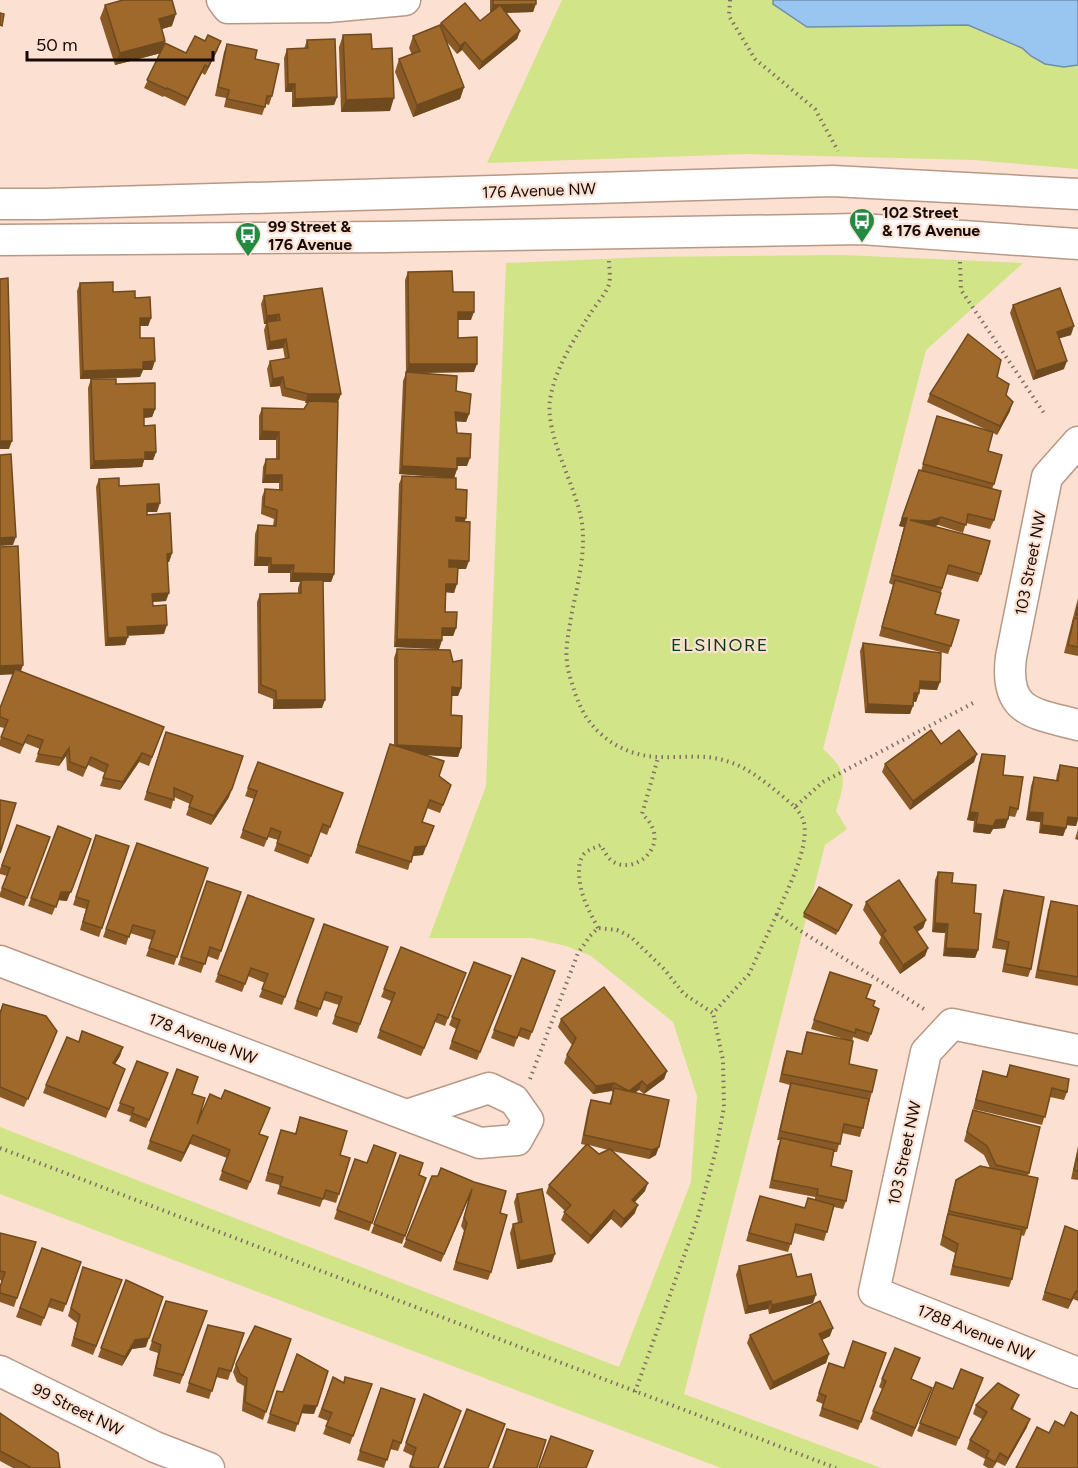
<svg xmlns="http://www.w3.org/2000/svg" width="1078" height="1468" viewBox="0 0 1078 1468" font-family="Figtree,sans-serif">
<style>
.green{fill:#d1e487}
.water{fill:#98c6f0;stroke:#718eaa;stroke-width:1.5}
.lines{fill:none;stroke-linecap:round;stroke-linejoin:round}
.minor-casing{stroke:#b89886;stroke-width:33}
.path{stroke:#816e65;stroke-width:4;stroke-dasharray:1.5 4.5;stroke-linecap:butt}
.minor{stroke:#fff;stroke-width:30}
.wall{fill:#895a25;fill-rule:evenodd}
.shaded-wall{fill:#6f4a1e}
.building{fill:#9f692b;stroke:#6f4a1e;stroke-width:1.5}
.labels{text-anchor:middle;stroke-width:4.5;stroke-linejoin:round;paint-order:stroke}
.street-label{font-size:16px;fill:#160b06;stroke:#fce0d1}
.poi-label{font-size:16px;font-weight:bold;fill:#160b06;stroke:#fce0d1;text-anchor:start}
.neighbourhood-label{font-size:18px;letter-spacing:1.5px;fill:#063916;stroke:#fce0d1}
</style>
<rect width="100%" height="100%" fill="#fce0d1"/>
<g class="green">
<polygon points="562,0 773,0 773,4 807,27 968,25 1022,48 1031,56 1064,67 1078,65 1078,169 974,160 747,154 487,163"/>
<path d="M843 255 1023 263 926 350 823 749C849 772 845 781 836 811L847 829 825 845 684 1394 881 1468H721L0 1194V1127L619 1367 691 1182 697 1096 673 1022 591 956 566 946 532 938H429L486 786 506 263 649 257Z"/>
</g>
<polygon class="water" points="773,0 1078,0 1078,65 1064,67 1045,64 1031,56 1022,48 968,25 807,27 773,4"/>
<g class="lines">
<defs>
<g id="minor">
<polyline points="222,0 228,8 328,7 405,0"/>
<polyline points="0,204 45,204 833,181 1078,194"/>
<polyline points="0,240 384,237 861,229 1078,244"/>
<path d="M1078 442 1047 477 1011 657C1004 713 1033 713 1078 725"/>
<polyline points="0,961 480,1143 517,1140 528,1120 514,1100 489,1088 407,1115"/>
<polyline points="1078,1050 952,1024 926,1052 874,1292 1078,1373"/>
<polyline points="0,1371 155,1447 209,1468"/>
</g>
</defs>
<use href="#minor" class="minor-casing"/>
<g class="path">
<polyline points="730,0 729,16 755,59 815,109 838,151"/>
<path d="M609 261C609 268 611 277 609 284 607 292 595 306 590 314 574 339 554 371 550 400 545 436 576 485 582 523 586 554 577 587 571 617 569 632 565 647 567 662 568 673 572 683 575 693 581 710 588 723 602 735 618 749 639 757 660 757 681 758 703 754 723 760 749 766 775 790 795 807L823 782 975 702"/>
<polyline points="960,262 961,290 1044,413"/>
<path d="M795 807C799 812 803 817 804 823 809 849 787 890 777 914L796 928 927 1011"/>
<path d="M598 928C588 909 579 893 579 871 579 865 580 859 584 854 589 849 595 848 601 845 604 851 607 857 612 861 635 877 675 843 642 814L658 758"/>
<polyline points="530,1079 578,953 590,936 598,928 617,930 631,937 664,969 684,994 713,1013 749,974 777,914"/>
<polyline points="0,1148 836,1468"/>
<polyline points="635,1392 697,1220 716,1150 724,1107 723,1060 713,1013"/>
</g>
<use href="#minor" class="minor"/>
</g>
<g class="wall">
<polygon points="490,0 536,0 533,12 506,13 520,31 517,39 479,70 462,50 457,54 447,42 464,87 460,99 413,117 395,72 399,59 412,55 409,48 413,36 440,25 441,23 480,21 490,13"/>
<polygon points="105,5 172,26 162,29 165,41 161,52 186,53 218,49 205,75 202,73 185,106 164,96 163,97 144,88 161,53 115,65 100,18"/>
<polygon points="343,35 372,49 390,111 341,112 339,47"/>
<polygon points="307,40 337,97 334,105 292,107 292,92 285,92 284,58 287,49 304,49"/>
<polygon points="227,44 255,59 272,96 269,105 266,104 262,115 224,107 226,98 215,96 224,52"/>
<polygon points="408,272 453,292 471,320 458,320 458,338 474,372 414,373 456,391 469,414 466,422 456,421 457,433 467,466 457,466 457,469 454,478 399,474 403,381 406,373 405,280"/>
<polygon points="80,283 135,298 151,318 148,326 140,326 140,338 152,370 143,370 140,377 80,379 77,291"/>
<polygon points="322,288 338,402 334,574 331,582 323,582 322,708 273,709 273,699 258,693 257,602 260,594 298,593 298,588 300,582 290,582 290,573 268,573 268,566 254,566 255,534 258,525 273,526 274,519 261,514 262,497 265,489 279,490 279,483 262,483 263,467 266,459 276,459 276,440 259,440 259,416 262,408 304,409 308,402 282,396 280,386 270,387 267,369 270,361 285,359 283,348 267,350 264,330 266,324 264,324 261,304 264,296"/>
<polygon points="1013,305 1071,335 1059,338 1064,369 1033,380 1010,313"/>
<polygon points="997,377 1006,395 1010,411 997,435 993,433 988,451 994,484 992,489 994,520 990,529 966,523 963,533 938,525 935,526 981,574 978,582 946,574 935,614 951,646 948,654 879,636 893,585 889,583 904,527 899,526 919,470 921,471 937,416 989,431 927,402 930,394"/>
<polygon points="91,379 116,384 155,409 152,417 144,418 144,426 156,452 153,460 144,460 142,467 90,469 88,388"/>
<polygon points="402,476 456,489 465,522 466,569 458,569 454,593 446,592 445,612 456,628 453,636 442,636 442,640 439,649 394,647 399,484"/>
<polygon points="99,479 119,486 157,512 147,512 147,515 172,553 169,562 167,562 166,601 153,602 153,606 164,634 128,635 125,645 105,646 96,487"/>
<polygon points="1078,598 1078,656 1064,653"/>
<polygon points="863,643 937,690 919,689 919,693 916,702 913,701 910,714 865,713 860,651"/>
<polygon points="397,649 453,662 461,688 458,696 451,696 451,715 461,748 458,757 425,755 439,776 451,785 440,813 427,808 422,822 423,855 412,856 408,870 355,853 387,753 394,745 394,658"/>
<polygon points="21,672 164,727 149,766 139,762 120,790 100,786 105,773 88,765 83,777 67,770 66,756 59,766 35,762 40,749 25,743 20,754 0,746 0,740 4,728 0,727 0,708 13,674"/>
<polygon points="166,732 229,797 211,825 186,815 190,804 174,797 171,809 144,800"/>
<polygon points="941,744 974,762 910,810 882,772 885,764"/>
<polygon points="982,754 1003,775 1018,809 1015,817 1009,816 1005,828 993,829 990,834 973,832 974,821 967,820 979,763"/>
<polygon points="258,762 343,793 327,835 320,832 308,864 274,851 278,840 268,837 264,847 240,838 254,799 245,796"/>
<polygon points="1060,765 1078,768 1078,820 1076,826 1067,825 1063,836 1039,833 1040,822 1026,820 1031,786 1034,777 1056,780 1057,774"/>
<polygon points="17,825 50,837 24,906 0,897 0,893 7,876 0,874 0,869"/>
<polygon points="58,826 67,901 58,900 52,915 28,906"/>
<polygon points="1078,829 1078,840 1075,839"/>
<polygon points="137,843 208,868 174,965 146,956 152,940 130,933 126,945 103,937"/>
<polygon points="93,844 129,846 99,937 80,930 86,909 73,905"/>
<polygon points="938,872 952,883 974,913 978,950 975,958 943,956 945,933 932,932 935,880"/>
<polygon points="207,881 241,892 218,960 207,956 201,973 178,965"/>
<polygon points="1004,890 1031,969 1028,977 1002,972 1006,950 992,948 1001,898"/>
<polygon points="248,895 314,919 282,1005 259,997 265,983 248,976 242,992 215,982"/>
<polygon points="1051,901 1078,906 1078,986 1035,978 1048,910"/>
<polygon points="866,902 926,920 923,928 917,932 928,948 925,956 900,974 879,943 881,937 863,910"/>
<polygon points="852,905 836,935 803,917 804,913"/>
<polygon points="324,924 388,947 357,1033 332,1024 339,1005 323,1000 317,1017 294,1009"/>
<polygon points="401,947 466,973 445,1026 435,1022 421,1056 377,1038 391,1001 381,997"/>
<polygon points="522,958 555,971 529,1040 518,1036 514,1047 491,1038"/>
<polygon points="474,962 511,976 477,1060 449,1049 456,1029 449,1025"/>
<polygon points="830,972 866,998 873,1006 871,1034 868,1042 853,1037 849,1064 872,1092 860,1137 842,1133 837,1152 834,1152 831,1166 846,1201 843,1209 834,1207 824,1241 794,1233 788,1252 746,1241 760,1196 805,1208 808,1198 815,1199 815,1197 769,1188 778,1146 781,1140 777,1140 788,1091 790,1085 779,1082 784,1059 787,1051 801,1054 804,1040 807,1032 851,1041 811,1029"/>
<polygon points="3,1004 54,1040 24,1107 0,1097 0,1011"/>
<path d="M561 1019 667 1071 664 1079 644 1094 639 1090 635 1092 656 1155 649 1159 612 1151 645 1191 635 1202V1213L621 1228 611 1219 588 1244 561 1220 565 1211 546 1193 549 1185 586 1145 581 1144 588 1108 591 1100 609 1104 613 1092 611 1091 593 1094 564 1063 567 1055 572 1045 558 1027ZM589 1145 608 1150 599 1154Z"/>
<polygon points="79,1042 123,1047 120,1056 115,1064 125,1069 106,1118 43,1093 46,1085"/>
<polygon points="137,1061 168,1073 146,1128 129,1121 131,1116 117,1111"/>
<polygon points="1010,1065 1067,1092 1064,1100 1050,1097 1042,1125 973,1109 980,1080 983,1071 1006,1077"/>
<polygon points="177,1069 192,1094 197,1124 221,1099 259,1134 268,1137 247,1190 219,1180 227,1158 190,1144 181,1162 147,1149"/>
<polygon points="973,1110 1040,1127 1028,1176 1027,1228 1024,1236 1021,1235 1012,1279 1009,1287 950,1275 955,1253 940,1245 953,1189 956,1180 990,1168 984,1155 964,1141"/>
<polygon points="300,1117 340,1155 339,1194 336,1203 323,1199 320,1207 277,1194 280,1185 265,1181 281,1130 295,1134"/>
<polygon points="1078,1146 1078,1180 1071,1179"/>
<polygon points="396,1153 369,1231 334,1219 355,1159 367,1163"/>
<polygon points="400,1155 419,1175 426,1178 402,1244 371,1233"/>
<polygon points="432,1176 438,1176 500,1213 491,1272 488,1280 453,1270 464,1231 461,1226 469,1198 441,1262 403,1247"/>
<polygon points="517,1194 552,1262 517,1269 510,1233 513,1224 518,1223 514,1202"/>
<polygon points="1078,1231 1078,1301 1073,1299 1068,1309 1042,1300 1062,1235"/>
<polygon points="0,1233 36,1242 14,1307 0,1302 0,1285 2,1281 0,1280"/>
<polygon points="42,1248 81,1262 63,1312 48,1307 41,1326 16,1317"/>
<polygon points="739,1266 797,1277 813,1303 769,1314 768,1309 745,1314 736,1275"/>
<polygon points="83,1267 122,1280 93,1355 71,1346 77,1323 68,1316"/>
<polygon points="126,1280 146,1347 132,1349 122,1366 98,1357"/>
<polygon points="166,1301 207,1311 180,1384 153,1376 158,1353 149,1350"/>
<polygon points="205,1333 244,1333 228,1380 216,1377 209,1399 186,1392"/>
<polygon points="750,1335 830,1336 822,1340 829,1354 826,1363 770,1390 747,1343"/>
<polygon points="291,1339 263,1420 242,1411 244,1386 237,1382 233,1372 236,1364"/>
<polygon points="886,1353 858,1430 819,1416 823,1404 816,1401 829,1363 844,1368"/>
<polygon points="333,1377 344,1383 372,1384 350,1444 323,1434 328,1421 318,1417"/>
<polygon points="983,1378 956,1446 917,1431 936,1382 953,1389"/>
<polygon points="882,1379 912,1379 932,1388 912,1437 870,1419 882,1389 879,1387"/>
<polygon points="381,1388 401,1443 398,1451 390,1449 384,1468 357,1460"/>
<polygon points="277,1391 314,1414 301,1413 295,1432 267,1423"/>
<polygon points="424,1394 439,1468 409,1468 413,1456 403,1451"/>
<polygon points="1019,1395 1013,1409 1027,1427 1005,1466 997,1462 993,1468 988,1468 983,1465 985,1459 967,1449 970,1440 982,1419 973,1414 976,1405"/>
<polygon points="0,1413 60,1468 13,1468 0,1461"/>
</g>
<g class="shaded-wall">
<polygon points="536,4 533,12 490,13 493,5"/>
<polygon points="176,14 172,26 155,31 159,19"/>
<polygon points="520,31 517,39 479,70 482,62"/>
<polygon points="165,41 161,53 115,65 120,53"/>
<polygon points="221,41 218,49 205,75 208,67"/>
<polygon points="465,42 462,50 457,54 460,46"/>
<polygon points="205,65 202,73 185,106 188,98"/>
<polygon points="288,84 295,84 292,92 285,92"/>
<polygon points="464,87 460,99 413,117 417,105"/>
<polygon points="337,97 334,105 292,107 295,99"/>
<polygon points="394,98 390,111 341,112 346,100"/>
<polygon points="458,312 474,312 471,320 455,320"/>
<polygon points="279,314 276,323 267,322 266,324 264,324 267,316"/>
<polygon points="140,318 151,318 148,326 137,326"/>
<polygon points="1074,326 1071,335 1054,340 1057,332"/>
<polygon points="286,339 283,348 267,350 270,342"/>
<polygon points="155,361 152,370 143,370 140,377 80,379 83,371 143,362"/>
<polygon points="1067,361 1064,369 1033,380 1036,371"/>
<polygon points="409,364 477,364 474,372 406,373"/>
<polygon points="283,377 280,386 270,387 273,379"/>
<polygon points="308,394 341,394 338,402 305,403"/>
<polygon points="1013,402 1010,411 997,435 1000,426"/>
<polygon points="144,409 155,409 152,417 141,418"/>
<polygon points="455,412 469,414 466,422 452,421"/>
<polygon points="262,431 279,432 276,440 259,440"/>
<polygon points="0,441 12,441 9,449 0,449"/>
<polygon points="145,452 156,452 153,460 144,460 142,467 90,469 94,461"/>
<polygon points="457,458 470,458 467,466 454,466"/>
<polygon points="402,466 457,469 454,478 399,474"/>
<polygon points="265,475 282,475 279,483 262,483"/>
<polygon points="160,503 157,512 144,512 147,504"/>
<polygon points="456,517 466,518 463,526 453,526"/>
<polygon points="941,517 938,525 926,529 910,520"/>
<polygon points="902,518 907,518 904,527 899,526"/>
<polygon points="16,537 13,545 0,546 0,538"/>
<polygon points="172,553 169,562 164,562 167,554"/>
<polygon points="257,557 271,558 268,566 254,566"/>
<polygon points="449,560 469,561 466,569 446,569"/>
<polygon points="271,565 294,565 290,573 268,573"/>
<polygon points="293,573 334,574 331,582 290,582"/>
<polygon points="446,584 457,584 454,593 443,592"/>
<polygon points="169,593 166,601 149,602 152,594"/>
<polygon points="167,625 164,634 124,636 127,627"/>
<polygon points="442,628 456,628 453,636 439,636"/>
<polygon points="128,637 125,645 105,646 108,638"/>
<polygon points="397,639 442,640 439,649 394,647"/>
<polygon points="23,665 20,674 0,675 0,666"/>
<polygon points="920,681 940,682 937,690 917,689"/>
<polygon points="452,687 461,688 458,696 449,696"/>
<polygon points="914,693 919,693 916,702 911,701"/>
<polygon points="276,700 325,700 322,708 273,709"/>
<polygon points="868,704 913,706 910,714 865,713"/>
<polygon points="397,745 461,748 458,757 394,753"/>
<polygon points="69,748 66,756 59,766 62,758"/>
<polygon points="142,753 139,762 120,790 123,782"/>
<polygon points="977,754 974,762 910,810 913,801"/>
<polygon points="232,789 229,797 211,825 214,816"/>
<polygon points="970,812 978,813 974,821 967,820"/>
<polygon points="1029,812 1043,813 1040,822 1026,820"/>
<polygon points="1068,817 1078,818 1076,826 1065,825"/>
<polygon points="1008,819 1005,828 993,829 990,834 973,832 976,824 996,820"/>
<polygon points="1042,825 1066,828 1063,836 1039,833"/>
<polygon points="434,826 423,855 412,856 415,847"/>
<polygon points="88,847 67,901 58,900 52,915 61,892"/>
<polygon points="926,920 923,928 911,936 914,927"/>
<polygon points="935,923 948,924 945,933 932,932"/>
<polygon points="928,948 925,956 900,974 903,965"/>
<polygon points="946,948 978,950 975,958 943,956"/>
<polygon points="123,1047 120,1056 110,1072 113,1063"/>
<polygon points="667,1071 664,1079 644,1094 647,1086"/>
<polygon points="642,1081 639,1090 626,1099 629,1091"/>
<polygon points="614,1083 611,1091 593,1094 596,1086"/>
<polygon points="193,1135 190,1144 181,1162 184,1153"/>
<polygon points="659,1147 656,1155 649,1159 652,1150"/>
<polygon points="648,1183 645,1191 629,1208 632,1200"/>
<polygon points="638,1205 635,1213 621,1228 624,1219"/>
<polygon points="614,1210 611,1219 588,1244 591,1236"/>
<polygon points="555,1254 552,1262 517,1269 520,1261"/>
<polygon points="1076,1291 1073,1299 1068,1309 1071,1300"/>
<polygon points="816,1295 813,1303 769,1314 772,1305"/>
<polygon points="771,1301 768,1309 745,1314 748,1306"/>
<polygon points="833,1328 830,1336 816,1343 819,1334"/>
<polygon points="149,1338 146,1347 132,1349 122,1366 125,1357 135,1340"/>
<polygon points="829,1354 826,1363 770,1390 773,1382"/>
<polygon points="304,1405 317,1406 314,1414 301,1413"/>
<polygon points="1030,1419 1027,1427 1005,1466 1008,1458"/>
</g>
<g class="building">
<polygon points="123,0 172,0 176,14 159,19 165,41 120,53 105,5"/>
<polygon points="493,0 536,0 536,4 493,5"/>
<polygon points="465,3 480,21 500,5 520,31 482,62 465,42 460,46 441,23"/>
<polygon points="0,13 4,14 2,26 0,25"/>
<polygon points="440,25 464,87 417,105 399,59 420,51 413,36"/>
<polygon points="371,34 372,49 392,48 394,98 346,100 343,35"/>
<polygon points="208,35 221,41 208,67 205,65 188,98 167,88 166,89 147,80 165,43 186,53 195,36 205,41"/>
<polygon points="335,39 337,97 295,99 295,84 288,84 287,49 308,48 307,40"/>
<polygon points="227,44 257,50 255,59 279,64 272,96 267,96 265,107 227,99 229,90 218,87"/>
<polygon points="452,271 453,292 474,292 474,312 458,312 458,338 477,337 477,364 409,364 408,272"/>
<polygon points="8,278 12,441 0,441 0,279"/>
<polygon points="113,282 113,292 135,291 135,298 150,297 151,318 140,318 140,338 154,338 155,361 143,362 143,369 83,371 80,283"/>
<polygon points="322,288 341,394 308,394 285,388 283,377 273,379 270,361 289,358 286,339 270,342 267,322 280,320 279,314 267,316 264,296"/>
<polygon points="1060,288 1074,326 1057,332 1067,361 1036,371 1013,305"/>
<polygon points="968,334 1001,360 997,377 1009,384 1006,395 1013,402 1000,426 930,394"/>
<polygon points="406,372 457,376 456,391 471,394 469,414 455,412 457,433 471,434 470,458 457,458 457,469 402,466"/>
<polygon points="91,379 116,379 116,384 155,383 155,409 144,409 144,426 155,425 156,452 145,452 145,459 94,461"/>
<polygon points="309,401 338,402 334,574 293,573 294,565 271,565 271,558 257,557 258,525 276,526 277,510 264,506 265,489 282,490 282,475 265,475 266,459 279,459 279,432 262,431 262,408 304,409"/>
<polygon points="937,416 993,432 988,451 1002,455 994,484 923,464"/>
<polygon points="11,454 16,537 0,538 0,455"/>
<polygon points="919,470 1001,491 994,520 968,514 966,525 941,517 930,521 910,520 990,541 981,574 949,565 942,588 892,575 907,518 902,518"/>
<polygon points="402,476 456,478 456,489 467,490 466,518 456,517 456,521 470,522 469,561 449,560 449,567 458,567 457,584 446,584 445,612 457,612 456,628 442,628 442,640 397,639"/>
<polygon points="119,478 119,486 159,484 160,503 147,504 147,515 170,513 172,553 167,554 169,593 152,594 153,606 166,605 167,625 127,627 128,637 108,638 99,479"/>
<polygon points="18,546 23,665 0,666 0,547"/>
<polygon points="301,580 323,580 325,700 276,700 276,691 261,685 260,594 301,593"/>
<polygon points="895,580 941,593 935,614 959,620 951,646 882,627"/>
<polygon points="1078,604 1078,615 1076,615"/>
<polygon points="1074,618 1078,619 1078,647 1068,645"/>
<polygon points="863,643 941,653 940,682 920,681 919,693 914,693 913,706 868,704"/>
<polygon points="397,649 450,650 453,662 462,660 461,688 452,687 451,715 462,716 461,748 397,745"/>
<polygon points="15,669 164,727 152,757 142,753 123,782 103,778 108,765 91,757 86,768 70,762 69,748 62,758 38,754 43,740 28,735 23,745 1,737 8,720 0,717 0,708"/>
<polygon points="931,730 941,744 959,730 977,754 913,801 885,764"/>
<polygon points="166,732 243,756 232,789 214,816 189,807 193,796 174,788 174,800 147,792"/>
<polygon points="390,744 444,761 439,776 451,785 443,805 430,800 422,822 434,826 426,846 415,847 411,862 358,845"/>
<polygon points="982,754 1005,756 1003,775 1023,777 1018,809 1010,807 1008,819 996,820 993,826 976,824 978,813 970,812"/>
<polygon points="258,762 343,793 330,827 323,824 311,856 277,843 281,832 271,828 267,839 243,830 257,791 248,788"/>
<polygon points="1060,765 1078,768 1078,818 1068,817 1066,828 1042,825 1043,813 1029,812 1034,777 1058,781"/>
<polygon points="0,800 16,803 0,853"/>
<polygon points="17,825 50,837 27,898 2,888 10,868 2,865"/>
<polygon points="58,826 91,839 71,892 61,892 56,907 31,898"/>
<polygon points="96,835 129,846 102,928 83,922 89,901 76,897"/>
<polygon points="137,843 208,868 177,957 149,948 155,931 133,925 129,937 106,929"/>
<polygon points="938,872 953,873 952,883 976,885 974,913 981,914 978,950 946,948 948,924 935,923"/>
<polygon points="899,880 926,920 914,927 928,948 903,965 882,934 886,931 866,902"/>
<polygon points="207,881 241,892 221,951 210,947 205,964 181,957"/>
<polygon points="819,887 852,905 838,931 804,913"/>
<polygon points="1004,890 1044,897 1031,969 1005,964 1009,942 996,939"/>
<polygon points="248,895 314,919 285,997 262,989 268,974 251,968 245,984 218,974"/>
<polygon points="1051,901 1078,906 1078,977 1038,970"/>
<polygon points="324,924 388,947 360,1024 335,1016 342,997 326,992 320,1009 297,1001"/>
<polygon points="401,947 466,973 448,1018 438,1014 424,1048 380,1030 395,993 384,989"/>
<polygon points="522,958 555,971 532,1032 521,1028 517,1038 494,1030"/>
<polygon points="474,962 511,976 480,1052 452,1041 460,1020 452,1017"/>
<polygon points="830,972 871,985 866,998 875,1001 873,1006 879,1009 871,1034 856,1029 855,1033 814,1020"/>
<polygon points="604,987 667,1071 647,1086 642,1081 629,1091 614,1083 596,1086 567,1055 576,1038 561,1019"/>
<polygon points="3,1004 46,1016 57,1031 28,1099 0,1087 0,1014"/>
<polygon points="82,1031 123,1047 113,1063 125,1069 109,1109 46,1085 67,1037 79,1042"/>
<polygon points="807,1032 853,1041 849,1064 877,1070 872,1092 782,1074 787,1051 802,1054"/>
<polygon points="137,1061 168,1073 149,1120 132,1113 134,1108 120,1103"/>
<polygon points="1010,1065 1069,1079 1067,1092 1052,1088 1045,1117 976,1100 983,1071 1007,1077"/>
<polygon points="177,1069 198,1077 192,1094 205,1098 197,1124 210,1094 221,1099 225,1090 270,1108 259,1134 268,1137 250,1182 222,1171 230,1150 193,1135 184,1153 150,1141"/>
<polygon points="791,1083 869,1099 863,1128 844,1124 840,1144 780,1131"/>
<polygon points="614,1088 669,1100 659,1147 652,1150 584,1135 591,1100 611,1104"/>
<polygon points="973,1110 1040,1127 1029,1173 996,1165 987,1146 967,1132"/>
<polygon points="300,1117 347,1131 340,1155 350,1158 339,1194 326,1190 323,1199 280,1186 283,1177 268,1173 281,1130 296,1134"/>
<polygon points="781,1138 834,1150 831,1166 852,1171 846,1201 817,1195 818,1189 772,1180"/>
<polygon points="587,1144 599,1154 610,1149 648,1183 632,1200 638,1205 624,1219 614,1210 591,1236 564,1212 571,1205 549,1185"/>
<polygon points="374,1145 396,1153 372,1223 337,1210 355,1159 367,1163"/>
<polygon points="1078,1153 1078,1171 1074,1170"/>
<polygon points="400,1155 423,1163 419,1175 426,1178 405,1236 374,1224"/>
<polygon points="980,1166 1038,1178 1027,1228 949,1211 956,1180"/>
<polygon points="441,1168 474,1182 506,1191 500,1213 507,1215 491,1272 456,1262 467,1223 464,1218 472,1189 444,1254 406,1239 432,1176 438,1176"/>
<polygon points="542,1189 555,1254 520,1261 513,1224 522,1222 517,1194"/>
<polygon points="760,1196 805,1208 808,1198 834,1205 827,1232 796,1224 791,1244 749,1233"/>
<polygon points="948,1214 1022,1230 1012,1279 953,1266 958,1244 943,1236"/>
<polygon points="1065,1226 1078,1231 1078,1292 1076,1291 1071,1300 1045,1292"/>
<polygon points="0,1233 36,1242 17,1298 0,1293 0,1287 5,1272 0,1271"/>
<polygon points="42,1248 81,1262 66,1304 51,1299 44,1318 20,1308"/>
<polygon points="791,1254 797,1277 811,1274 816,1295 772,1305 771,1301 748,1306 739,1266"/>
<polygon points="83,1267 122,1280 96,1346 74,1338 80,1315 71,1308"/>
<polygon points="126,1280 163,1297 149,1338 135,1340 125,1357 101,1348"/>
<polygon points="166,1301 207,1311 183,1375 156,1368 161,1345 152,1341"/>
<polygon points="820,1301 833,1328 819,1334 829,1354 773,1382 750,1335"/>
<polygon points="208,1325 244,1333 231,1371 219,1368 212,1391 189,1383"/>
<polygon points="255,1326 291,1339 266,1412 245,1402 247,1378 240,1374 236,1364"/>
<polygon points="853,1341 886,1353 861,1422 822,1408 826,1396 819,1393 829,1363 844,1368"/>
<polygon points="895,1348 920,1358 911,1379 932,1388 915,1428 873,1411 886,1381 882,1379"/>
<polygon points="297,1354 328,1371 317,1406 304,1405 298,1424 270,1414 277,1391 283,1392"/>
<polygon points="961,1369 983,1378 959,1438 920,1423 936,1382 953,1389"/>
<polygon points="333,1377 344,1383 345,1377 372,1384 353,1436 326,1426 332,1413 322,1409"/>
<polygon points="998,1383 1019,1395 1011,1409 1030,1419 1008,1458 1000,1453 995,1462 986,1457 989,1451 970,1440 987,1412 976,1405"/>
<polygon points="381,1388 415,1399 401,1443 393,1440 387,1460 360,1451"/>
<polygon points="424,1394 461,1411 438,1468 415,1468 410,1466 416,1448 406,1443"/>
<polygon points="467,1409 505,1424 488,1468 444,1468"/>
<polygon points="1071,1412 1078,1416 1078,1468 1016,1468 1037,1427 1049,1433 1055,1421 1064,1426"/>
<polygon points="0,1413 58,1453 60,1468 29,1468 30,1467 0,1451"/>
<polygon points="507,1429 546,1440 537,1468 493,1468"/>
<polygon points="551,1436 593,1451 586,1468 539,1468"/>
</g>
<defs>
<symbol id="bus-pin" viewBox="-11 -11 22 30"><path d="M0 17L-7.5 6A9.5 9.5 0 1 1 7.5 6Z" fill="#228b42" stroke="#fce0d1"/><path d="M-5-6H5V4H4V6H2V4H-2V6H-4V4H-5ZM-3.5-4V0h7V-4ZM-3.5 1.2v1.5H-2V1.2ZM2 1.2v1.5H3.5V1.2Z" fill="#fff"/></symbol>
</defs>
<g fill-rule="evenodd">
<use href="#bus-pin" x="847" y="206" width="30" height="40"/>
<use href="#bus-pin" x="233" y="220" width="30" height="40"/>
</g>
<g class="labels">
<g class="street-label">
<text transform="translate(539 190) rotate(-2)" y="6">176 Avenue NW</text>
<text transform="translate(1030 563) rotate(-79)" y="6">103 Street NW</text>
<text transform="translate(203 1038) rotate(21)" y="6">178 Avenue NW</text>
<text transform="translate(904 1153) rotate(-78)" y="6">103 Street NW</text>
<text transform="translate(976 1332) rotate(22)" y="6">178B Avenue NW</text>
<text transform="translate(78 1409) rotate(26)" y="6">99 Street NW</text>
</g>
<g class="poi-label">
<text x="882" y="218">102 Street<tspan x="882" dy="18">&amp; 176 Avenue</tspan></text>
<text x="268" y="232">99 Street &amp;<tspan x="268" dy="18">176 Avenue</tspan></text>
</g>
<g class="neighbourhood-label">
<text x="720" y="651">ELSINORE</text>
</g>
</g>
<path d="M27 51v9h186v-9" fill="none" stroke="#160b06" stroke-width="3"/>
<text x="36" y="51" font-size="18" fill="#160b06" stroke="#fce0d1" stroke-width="4.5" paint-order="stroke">50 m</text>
</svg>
